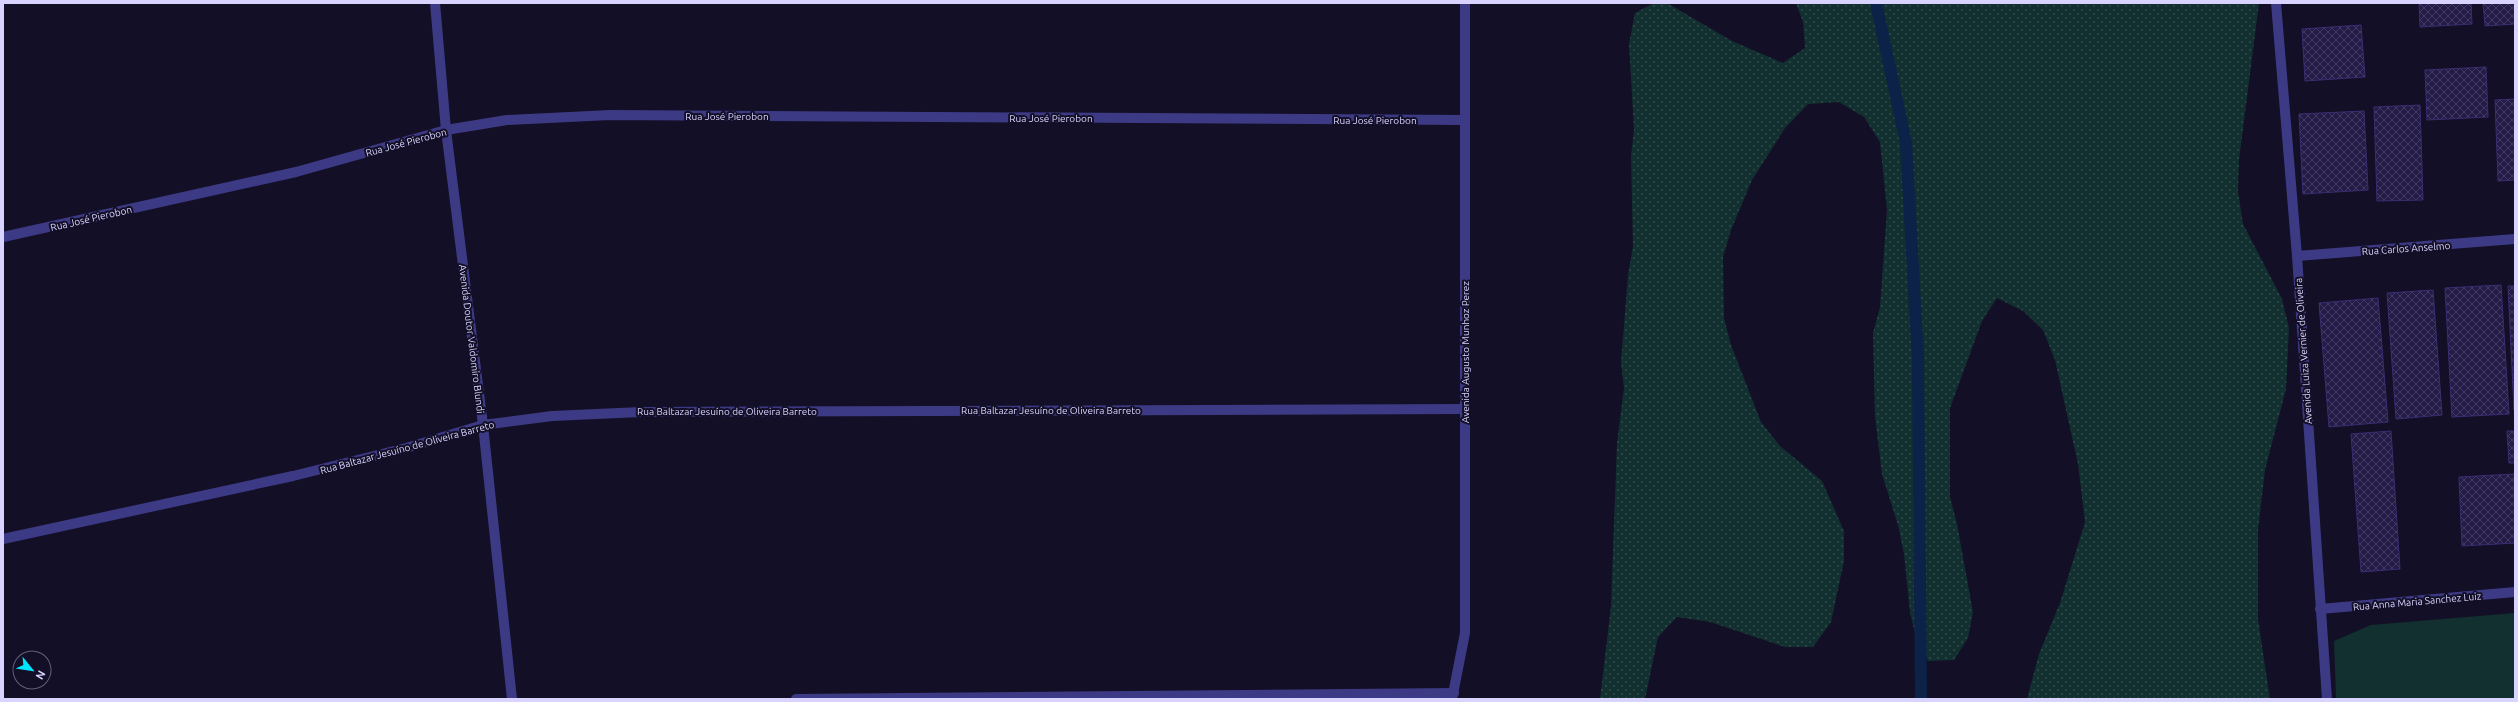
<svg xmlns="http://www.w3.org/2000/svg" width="2518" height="702" viewBox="0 0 2518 702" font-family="Ubuntu,sans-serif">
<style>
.grass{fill:url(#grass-dots)}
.green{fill:#12302f}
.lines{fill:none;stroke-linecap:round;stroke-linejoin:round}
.stream{stroke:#0c2248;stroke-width:12}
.building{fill:url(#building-cross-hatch);stroke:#3b2d73}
.minor{stroke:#3d3a85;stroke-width:10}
.labels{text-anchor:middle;stroke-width:4;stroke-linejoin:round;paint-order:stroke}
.street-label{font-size:10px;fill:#d9d4ff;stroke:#130f26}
</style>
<defs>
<pattern id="grass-dots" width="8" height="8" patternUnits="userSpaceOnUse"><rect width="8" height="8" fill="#12302f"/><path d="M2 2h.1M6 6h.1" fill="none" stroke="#344d4e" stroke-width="1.8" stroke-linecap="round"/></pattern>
<pattern id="building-cross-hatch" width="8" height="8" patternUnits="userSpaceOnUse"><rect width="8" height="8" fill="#241b47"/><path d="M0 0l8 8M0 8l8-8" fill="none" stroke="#433b63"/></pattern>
</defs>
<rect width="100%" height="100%" fill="#130f26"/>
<polygon class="grass" points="1654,3 1667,3 1732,41 1783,63 1805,48 1803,22 1796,3 2259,3 2239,160 2238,191 2243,224 2282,299 2289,328 2286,389 2265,470 2258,530 2258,619 2270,699 2027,699 2039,654 2060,603 2085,522 2078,464 2055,360 2043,330 2023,311 1997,298 1982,321 1950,408 1950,497 1957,524 1973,612 1968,638 1954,660 1928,661 1916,638 1910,612 1904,554 1898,525 1882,474 1875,417 1873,333 1880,307 1887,210 1880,142 1864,117 1839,102 1808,104 1785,128 1752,180 1731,230 1723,257 1724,318 1731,345 1761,422 1780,446 1822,481 1844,531 1844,561 1831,622 1813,647 1785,647 1710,622 1677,617 1658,637 1645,699 1600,699 1611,606 1617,443 1624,388 1621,363 1628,275 1633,246 1631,156 1634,130 1629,44 1635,13"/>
<polygon class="green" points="2515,613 2515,699 2336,699 2334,641 2371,625"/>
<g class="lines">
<polyline class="stream" points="1876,3 1906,143 1918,359 1921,699"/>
</g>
<g class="building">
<polygon points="2419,3 2471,3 2472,24 2420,27"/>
<polygon points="2483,3 2515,3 2515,24 2485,26"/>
<polygon points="2361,25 2365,77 2305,81 2302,29"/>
<polygon points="2486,67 2488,117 2427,120 2425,70"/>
<polygon points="2515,99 2515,180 2498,181 2495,100"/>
<polygon points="2420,105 2423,200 2377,201 2374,107"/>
<polygon points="2364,111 2368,190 2303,194 2299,114"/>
<polygon points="2501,285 2509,414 2452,417 2445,288"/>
<polygon points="2508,286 2515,286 2514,410"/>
<polygon points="2433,290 2442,415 2396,419 2387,293"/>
<polygon points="2378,298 2388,422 2329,427 2319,303"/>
<polygon points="2391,431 2400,569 2361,572 2351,434"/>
<polygon points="2507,431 2515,431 2515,463 2509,463"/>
<polygon points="2514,474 2515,543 2462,546 2459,477"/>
</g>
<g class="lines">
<g class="minor">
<polyline points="435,3 446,130 483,425 512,699"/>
<polyline points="2276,3 2297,256 2327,699"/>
<polyline points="3,237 296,172 446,130 507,120 610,115 1465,120"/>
<polyline points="2297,256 2515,239"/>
<polyline points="3,539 293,476 406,448 483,425 552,416 641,412 1465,409"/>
<polyline points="2320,609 2515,592"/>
<polyline points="796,699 1454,693"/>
<polyline points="1452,699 1465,633 1465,3"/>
</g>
</g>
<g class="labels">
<g class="street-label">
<text x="727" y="120">Rua José Pierobon</text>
<text x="1051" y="122">Rua José Pierobon</text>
<text x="1375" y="124">Rua José Pierobon</text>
<text transform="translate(406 142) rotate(-15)" y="4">Rua José Pierobon</text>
<text transform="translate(91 218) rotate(-13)" y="4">Rua José Pierobon</text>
<text transform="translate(2406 248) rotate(-4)" y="4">Rua Carlos Anselmo</text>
<text transform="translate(472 339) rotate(83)" y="4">Avenida Doutor Valdomiro Blundi</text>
<text transform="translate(2303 351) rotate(-94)" y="4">Avenida Luiza Vernier de Oliveira</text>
<text transform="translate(1465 352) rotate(-90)" y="4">Avenida Augusto Munhoz Perez</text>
<text x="1051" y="414">Rua Baltazar Jesuíno de Oliveira Barreto</text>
<text x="727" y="415">Rua Baltazar Jesuíno de Oliveira Barreto</text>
<text transform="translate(407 447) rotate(-15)" y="4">Rua Baltazar Jesuíno de Oliveira Barreto</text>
<text transform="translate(2417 601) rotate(-5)" y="4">Rua Anna Maria Sanchez Luiz</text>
</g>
</g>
<rect width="2518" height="702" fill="none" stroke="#d9d4ff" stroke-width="8"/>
<g transform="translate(32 670) rotate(120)"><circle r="19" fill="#130f26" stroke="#625e7d"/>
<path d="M0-3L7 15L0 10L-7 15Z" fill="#00e5ff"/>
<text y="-6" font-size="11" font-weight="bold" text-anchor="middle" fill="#d9d4ff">N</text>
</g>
</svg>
